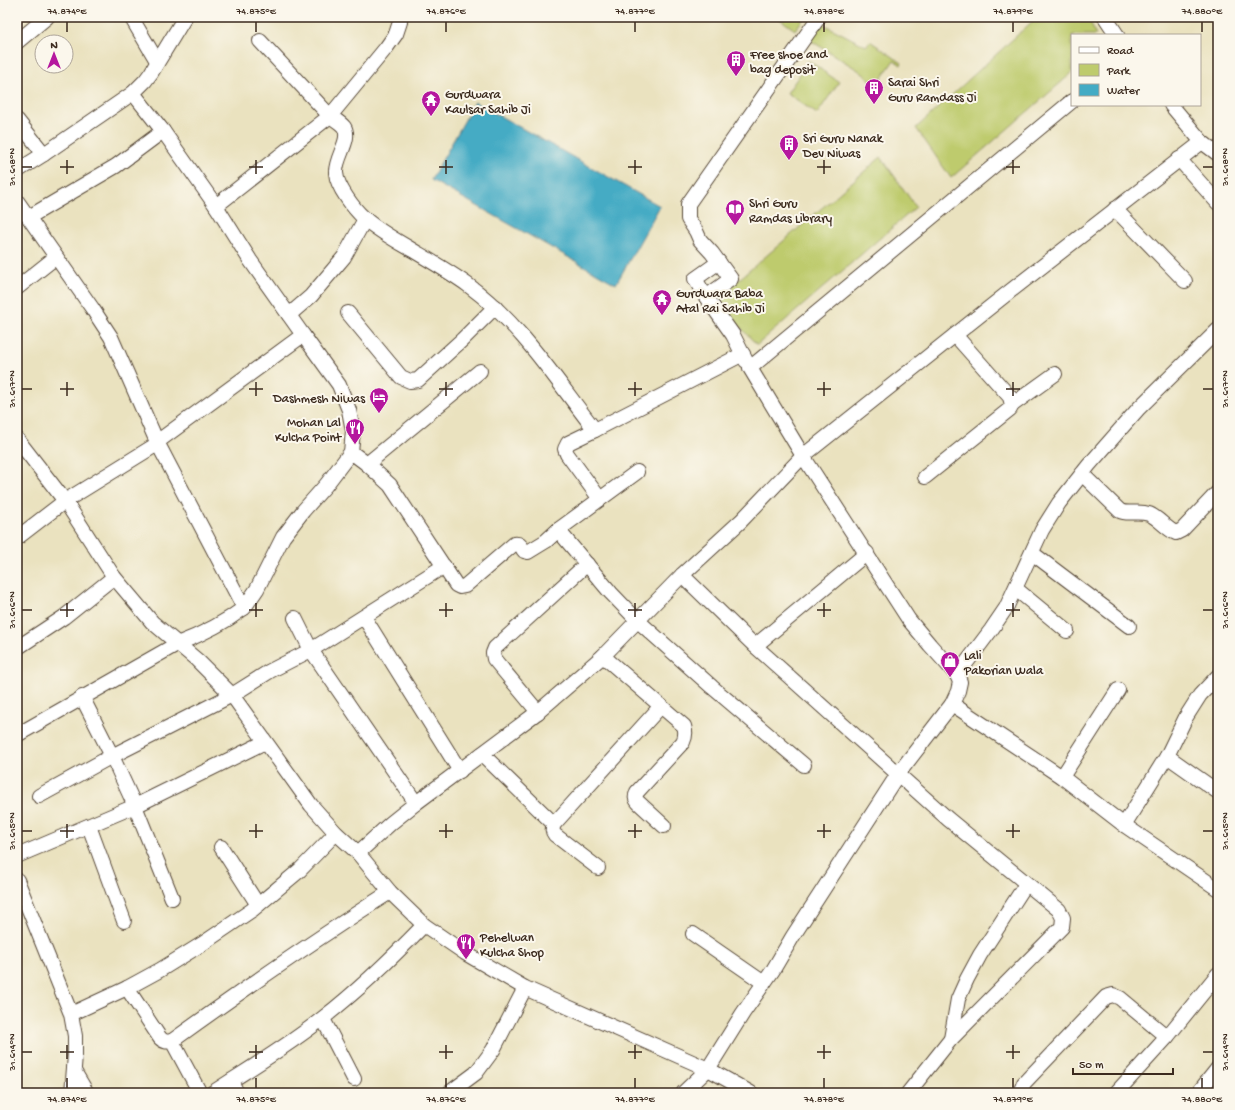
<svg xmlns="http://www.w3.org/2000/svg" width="1235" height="1110" viewBox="0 0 1235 1110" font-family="'Gochi Hand',sans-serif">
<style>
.green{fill:#becb6d;stroke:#7c7a46}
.water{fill:#44abc4;stroke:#406a71}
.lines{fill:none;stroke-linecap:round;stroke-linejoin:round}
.minor-casing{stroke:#554636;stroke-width:16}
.minor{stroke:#fff;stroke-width:14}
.ticks{fill:none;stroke:#3b2a1e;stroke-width:1.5}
.labels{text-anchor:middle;stroke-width:4;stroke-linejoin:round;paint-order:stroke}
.poi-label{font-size:13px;fill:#3b2a1e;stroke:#fbf7ec;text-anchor:start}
.neatline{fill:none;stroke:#3b2a1e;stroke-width:1.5}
.ticks-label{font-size:10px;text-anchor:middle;fill:#3b2a1e}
</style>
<rect width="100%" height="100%" fill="#fbf7ec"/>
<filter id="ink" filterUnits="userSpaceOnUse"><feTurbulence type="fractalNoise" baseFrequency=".025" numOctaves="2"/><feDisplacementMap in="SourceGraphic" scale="8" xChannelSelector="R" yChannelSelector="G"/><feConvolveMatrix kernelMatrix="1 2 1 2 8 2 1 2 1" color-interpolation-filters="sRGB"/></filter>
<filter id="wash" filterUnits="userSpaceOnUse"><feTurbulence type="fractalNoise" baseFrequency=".012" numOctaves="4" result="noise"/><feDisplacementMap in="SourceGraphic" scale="16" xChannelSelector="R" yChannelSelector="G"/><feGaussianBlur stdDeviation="0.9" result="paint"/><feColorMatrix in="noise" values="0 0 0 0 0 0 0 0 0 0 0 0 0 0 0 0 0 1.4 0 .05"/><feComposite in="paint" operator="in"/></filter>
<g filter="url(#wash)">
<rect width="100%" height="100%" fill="#eae2bf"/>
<g class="green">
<polygon points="777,17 805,17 795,30"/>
<polygon points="1037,17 1088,17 1096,35 1072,35 1072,73 951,178 916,128"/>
<polygon points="819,22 866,46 870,41 902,63 901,65 894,60 877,85 858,70 808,39"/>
<polygon points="809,61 839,82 817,114 787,93"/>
<polygon points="881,157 916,207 757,345 715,300"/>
</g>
<polygon class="water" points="475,102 660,206 616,284 431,180"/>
</g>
<g filter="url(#ink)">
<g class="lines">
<defs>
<g id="minor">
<polyline points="131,17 157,61"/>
<path d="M400 17V22L396 34 386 48 330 116C334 119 341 123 344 127 352 140 335 157 336 173 337 187 354 209 364 218 376 229 395 240 409 248 429 260 450 272 468 285 520 323 556 380 595 430L743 354"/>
<polyline points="1105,17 1117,35"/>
<polyline points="17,42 47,17"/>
<polyline points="1072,101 750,368 803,456 909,620 930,645 957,675 960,682 958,691 952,704 1062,777 1124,825 1218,889"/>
<polyline points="1171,105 1202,142 1218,154"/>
<polyline points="17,120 44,154"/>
<polyline points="1179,159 1218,203"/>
<polyline points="17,171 44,154 133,93 145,81 151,73 185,17"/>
<path d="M17 201 92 308 111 337 157 442 244 608C223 624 203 634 177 644L17 735"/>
<polyline points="216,206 330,116 260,41"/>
<polyline points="1115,209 1185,281"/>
<polyline points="29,217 116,166 163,131"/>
<polyline points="17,288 56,257"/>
<polyline points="706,297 695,279 719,262"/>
<polyline points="348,313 401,377 410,381 418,380 462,340 495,307"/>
<polyline points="289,315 311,296 344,257 365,219"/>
<polyline points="746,361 733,335 706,297 731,279 712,253 700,240 696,231 688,219 688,204 819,17"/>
<polyline points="1012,405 1055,374"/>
<polyline points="595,430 568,443 565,449 567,454 600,499"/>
<polyline points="17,439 65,501 114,577 152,622 197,660 232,695 311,805 336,833 358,853 391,823 416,803 538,712 603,656 682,575 741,521 803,456 1004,296 1202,142"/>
<path d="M351 452 367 464 390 485 456 585 460 587 465 586 514 544C520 543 521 546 524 551L528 552 546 541 558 530"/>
<polyline points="367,464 480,371"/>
<polyline points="637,472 558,530 611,593 637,620 712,687 804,765"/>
<path d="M1082 474 1120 511C1128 515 1138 510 1149 514 1159 518 1166 529 1176 533L1182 530 1218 492"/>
<polyline points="925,477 1010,409 1012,405 1010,397 955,335"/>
<polyline points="17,538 65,501 154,446 157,442 303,335 250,260 216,206 163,131 133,93"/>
<polyline points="1032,553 1129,626"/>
<polyline points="682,575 755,646 948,819 1059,910 1063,918 1062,927 951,1039 908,1093"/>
<polyline points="1016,589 1067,631"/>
<polyline points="244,608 257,589 283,537 303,511 326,485 351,452 353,431 349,410 339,385 303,335"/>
<polyline points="364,617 460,771"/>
<polyline points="295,618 311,650 416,803"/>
<polyline points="755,646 867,553"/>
<polyline points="17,648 64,617 114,577"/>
<path d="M603 656 684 726C686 732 686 736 683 742L637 792C635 797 635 799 639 803L664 826"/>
<polyline points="957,675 991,630 1006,608 1042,530 1059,503 1089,465 1139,408 1218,330"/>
<polyline points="82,697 112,756 135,806 265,742"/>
<polyline points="538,712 494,659 493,653 495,648 587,564"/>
<polyline points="482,754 554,824 661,706"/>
<polyline points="1167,756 1218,792"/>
<polyline points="1062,777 1118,690"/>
<polyline points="39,796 112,756 232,695 270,671 311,650 444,566"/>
<path d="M554 824C552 829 552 831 555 835L598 868"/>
<polyline points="1124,825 1167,756 1186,717 1200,695 1218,676"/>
<polyline points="89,826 124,921"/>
<polyline points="221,847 258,905"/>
<polyline points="358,853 390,892 424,925 465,953 525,988 708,1069 751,1093"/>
<polyline points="17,856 135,806 172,898"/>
<polyline points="17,880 71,1014"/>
<polyline points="693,934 764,983"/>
<path d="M127 988 160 1038C164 1042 167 1042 172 1041L200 1093"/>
<polyline points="323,1019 354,1079"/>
<polyline points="951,1039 958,999 967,979 980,955 1026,884"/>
<path d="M172 1041C244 989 316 939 390 892"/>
<polyline points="74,1071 87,1093"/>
<polyline points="231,1081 237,1093"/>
<polyline points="72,1093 75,1055 75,1036 71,1014 127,988 160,970 202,944 252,910 300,870 336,833"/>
<path d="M212 1093C249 1069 288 1046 323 1018 359 990 392 958 424 925"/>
<polyline points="449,1093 476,1073 493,1050 525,988"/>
<polyline points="683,1093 708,1069 743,1013 773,970 793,936 898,774 952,704"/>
<polyline points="1021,1093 1021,1090 1024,1083 1106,997 1113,995 1120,998 1167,1037"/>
<polyline points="1116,1093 1167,1037 1218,974"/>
<polyline points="1198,1093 1218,1068"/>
</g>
</defs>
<use href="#minor" class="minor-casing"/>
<use href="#minor" class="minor"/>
</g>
</g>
<path class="ticks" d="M67 22V32M256 22V32M446 22V32M635 22V32M824 22V32M1013 22V32M1202 22V32M67 160V174M256 160V174M446 160V174M635 160V174M824 160V174M1013 160V174M22 167H32M60 167H74M249 167H263M439 167H453M628 167H642M817 167H831M1006 167H1020M1203 167H1213M67 382V396M256 382V396M446 382V396M635 382V396M824 382V396M1013 382V396M22 389H32M60 389H74M249 389H263M439 389H453M628 389H642M817 389H831M1006 389H1020M1203 389H1213M67 603V617M256 603V617M446 603V617M635 603V617M824 603V617M1013 603V617M22 610H32M60 610H74M249 610H263M439 610H453M628 610H642M817 610H831M1006 610H1020M1203 610H1213M67 824V838M256 824V838M446 824V838M635 824V838M824 824V838M1013 824V838M22 831H32M60 831H74M249 831H263M439 831H453M628 831H642M817 831H831M1006 831H1020M1203 831H1213M67 1045V1059M256 1045V1059M446 1045V1059M635 1045V1059M824 1045V1059M1013 1045V1059M22 1052H32M60 1052H74M249 1052H263M439 1052H453M628 1052H642M817 1052H831M1006 1052H1020M1203 1052H1213M67 1078V1088M256 1078V1088M446 1078V1088M635 1078V1088M824 1078V1088M1013 1078V1088M1202 1078V1088"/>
<defs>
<symbol id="building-pin" viewBox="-11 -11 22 30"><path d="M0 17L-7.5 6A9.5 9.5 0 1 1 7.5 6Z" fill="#b5179e" stroke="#fbf7ec"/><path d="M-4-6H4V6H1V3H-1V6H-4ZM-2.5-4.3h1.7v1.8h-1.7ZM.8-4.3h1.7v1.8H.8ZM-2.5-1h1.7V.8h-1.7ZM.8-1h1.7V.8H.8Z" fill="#fff"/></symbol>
<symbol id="temple-pin" viewBox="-11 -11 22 30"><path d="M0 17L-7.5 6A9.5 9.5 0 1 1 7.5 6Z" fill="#b5179e" stroke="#fbf7ec"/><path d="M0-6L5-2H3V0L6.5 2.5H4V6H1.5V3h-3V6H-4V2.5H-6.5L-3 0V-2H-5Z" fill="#fff"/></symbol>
<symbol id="library-pin" viewBox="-11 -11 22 30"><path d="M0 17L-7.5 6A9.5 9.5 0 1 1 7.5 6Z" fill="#b5179e" stroke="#fbf7ec"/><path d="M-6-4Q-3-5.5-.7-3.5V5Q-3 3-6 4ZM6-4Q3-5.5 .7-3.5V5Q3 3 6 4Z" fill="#fff"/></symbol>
<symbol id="hotel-pin" viewBox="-11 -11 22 30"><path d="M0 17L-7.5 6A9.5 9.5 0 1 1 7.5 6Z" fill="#b5179e" stroke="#fbf7ec"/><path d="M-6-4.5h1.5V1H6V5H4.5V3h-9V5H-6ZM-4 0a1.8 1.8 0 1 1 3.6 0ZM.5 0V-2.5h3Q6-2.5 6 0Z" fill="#fff"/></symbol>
<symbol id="restaurant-pin" viewBox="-11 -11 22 30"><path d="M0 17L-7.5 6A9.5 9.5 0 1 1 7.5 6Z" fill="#b5179e" stroke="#fbf7ec"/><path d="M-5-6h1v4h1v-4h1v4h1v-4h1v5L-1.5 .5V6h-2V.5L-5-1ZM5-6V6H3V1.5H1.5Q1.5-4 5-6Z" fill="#fff"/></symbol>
<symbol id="shop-pin" viewBox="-11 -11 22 30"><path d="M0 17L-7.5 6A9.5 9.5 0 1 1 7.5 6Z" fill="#b5179e" stroke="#fbf7ec"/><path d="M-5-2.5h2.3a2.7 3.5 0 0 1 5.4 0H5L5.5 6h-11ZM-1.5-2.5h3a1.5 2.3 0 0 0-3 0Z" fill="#fff"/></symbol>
</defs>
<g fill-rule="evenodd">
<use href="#building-pin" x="725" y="49" width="22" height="30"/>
<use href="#building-pin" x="863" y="77" width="22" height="30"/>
<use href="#temple-pin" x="420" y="89" width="22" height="30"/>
<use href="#building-pin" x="778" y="133" width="22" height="30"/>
<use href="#library-pin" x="724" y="198" width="22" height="30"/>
<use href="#temple-pin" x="651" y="288" width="22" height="30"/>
<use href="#hotel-pin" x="368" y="386" width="22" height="30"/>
<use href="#restaurant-pin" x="344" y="417" width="22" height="30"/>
<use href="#shop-pin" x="939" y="650" width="22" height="30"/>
<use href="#restaurant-pin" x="455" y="932" width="22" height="30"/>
</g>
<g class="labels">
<g class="poi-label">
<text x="750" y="58">Free shoe and<tspan x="750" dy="15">bag deposit</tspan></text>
<text x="888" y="86">Sarai Shri<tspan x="888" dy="15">Guru Ramdass Ji</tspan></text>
<text x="445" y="98">Gurdwara<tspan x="445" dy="15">Kaulsar Sahib Ji</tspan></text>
<text x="803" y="142">Sri Guru Nanak<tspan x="803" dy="15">Dev Niwas</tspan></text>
<text x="749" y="207">Shri Guru<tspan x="749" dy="15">Ramdas Library</tspan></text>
<text x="676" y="297">Gurdwara Baba<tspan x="676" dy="15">Atal Rai Sahib Ji</tspan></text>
<text x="365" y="402" text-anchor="end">Dashmesh Niwas</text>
<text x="341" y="426" text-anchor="end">Mohan Lal<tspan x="341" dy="15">Kulcha Point</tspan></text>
<text x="964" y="659">Lali<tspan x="964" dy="15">Pakorian Wala</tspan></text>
<text x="480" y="941">Pehelwan<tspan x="480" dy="15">Kulcha Shop</tspan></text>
</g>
</g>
<rect width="1235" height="1110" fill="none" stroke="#fbf7ec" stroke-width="44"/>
<rect x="1071" y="34" width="130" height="72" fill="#fbf7ec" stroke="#aea59a"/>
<rect x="1079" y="47" width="20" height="6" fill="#ffffff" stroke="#aea59a"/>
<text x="1107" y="54" font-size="12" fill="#3b2a1e">Road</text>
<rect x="1079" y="64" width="20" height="12" fill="#becb6d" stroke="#aea59a"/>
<text x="1107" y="74" font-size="12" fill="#3b2a1e">Park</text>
<rect x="1079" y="84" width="20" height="12" fill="#44abc4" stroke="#aea59a"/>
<text x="1107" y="94" font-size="12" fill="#3b2a1e">Water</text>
<g transform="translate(54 54)"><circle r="19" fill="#fbf7ec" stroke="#aea59a"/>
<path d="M0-3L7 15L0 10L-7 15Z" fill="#b5179e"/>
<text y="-6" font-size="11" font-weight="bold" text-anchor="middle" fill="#3b2a1e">N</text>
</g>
<path d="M1073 1068v6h100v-6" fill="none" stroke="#3b2a1e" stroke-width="2"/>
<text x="1079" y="1068" font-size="12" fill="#3b2a1e" stroke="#fbf7ec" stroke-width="3" paint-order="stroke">50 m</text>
<rect x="22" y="22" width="1191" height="1066" class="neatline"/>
<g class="ticks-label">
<text x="67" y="14">74.874°E</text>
<text x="256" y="14">74.875°E</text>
<text x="446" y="14">74.876°E</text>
<text x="635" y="14">74.877°E</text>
<text x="824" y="14">74.878°E</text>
<text x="1013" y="14">74.879°E</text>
<text x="1202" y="14">74.880°E</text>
<text transform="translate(11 167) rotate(-90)" y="4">31.618°N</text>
<text transform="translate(1224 167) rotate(-90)" y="4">31.618°N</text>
<text transform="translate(11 389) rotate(-90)" y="4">31.617°N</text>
<text transform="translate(1224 389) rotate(-90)" y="4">31.617°N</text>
<text transform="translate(11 610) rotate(-90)" y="4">31.616°N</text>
<text transform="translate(1224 610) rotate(-90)" y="4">31.616°N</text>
<text transform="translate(11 831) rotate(-90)" y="4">31.615°N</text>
<text transform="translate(1224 831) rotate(-90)" y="4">31.615°N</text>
<text transform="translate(11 1052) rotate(-90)" y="4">31.614°N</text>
<text transform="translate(1224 1052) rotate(-90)" y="4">31.614°N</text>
<text x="67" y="1102">74.874°E</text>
<text x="256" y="1102">74.875°E</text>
<text x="446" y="1102">74.876°E</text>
<text x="635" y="1102">74.877°E</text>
<text x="824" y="1102">74.878°E</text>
<text x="1013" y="1102">74.879°E</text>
<text x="1202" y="1102">74.880°E</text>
</g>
</svg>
